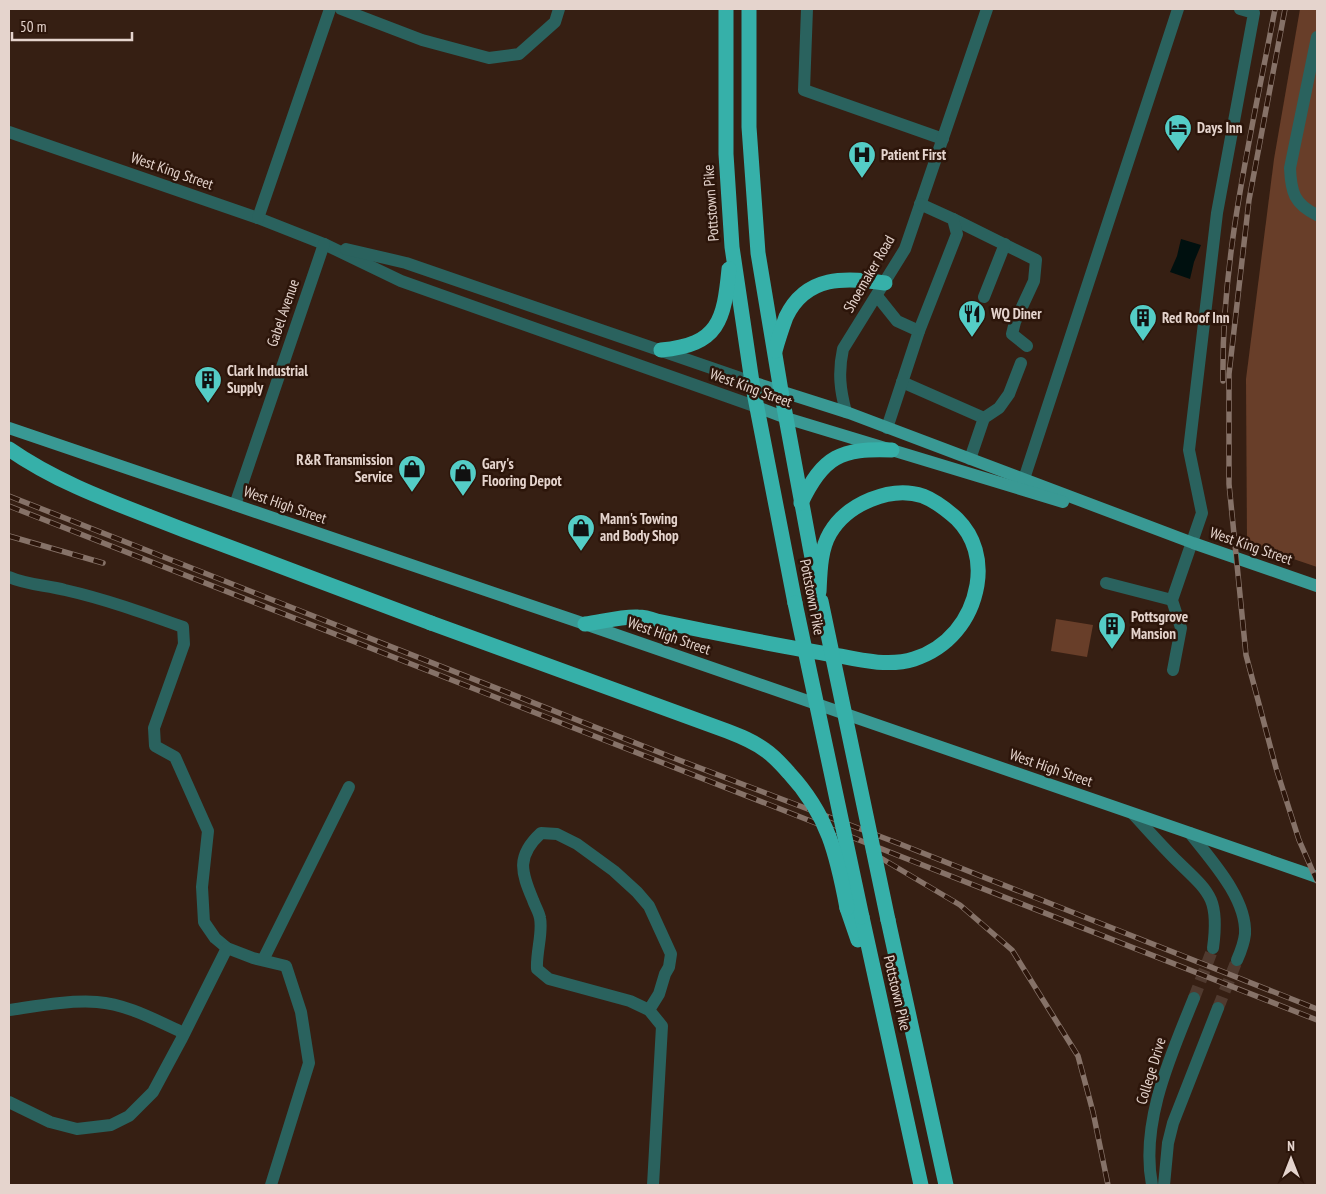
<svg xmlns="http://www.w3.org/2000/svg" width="1326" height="1194" viewBox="0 0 1326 1194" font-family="'PT Sans Narrow',sans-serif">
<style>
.green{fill:#683e29}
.water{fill:#00100f}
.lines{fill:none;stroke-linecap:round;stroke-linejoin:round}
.minor-tunnel{stroke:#503a2f;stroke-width:12;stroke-dasharray:12 6;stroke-linecap:butt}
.minor{stroke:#2a625e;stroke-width:12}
.major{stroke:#399994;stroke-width:12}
.highway{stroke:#36b0a9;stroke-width:15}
.rail-casing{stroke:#867268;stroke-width:5.5}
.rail{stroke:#2c150a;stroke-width:4;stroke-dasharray:11;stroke-linecap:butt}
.highway-bridge{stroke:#36b0a9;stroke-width:15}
.labels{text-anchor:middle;stroke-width:5;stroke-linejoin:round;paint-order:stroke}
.poi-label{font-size:15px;font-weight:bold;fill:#e5d4cd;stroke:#2c150a;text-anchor:start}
.street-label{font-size:15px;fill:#e5d4cd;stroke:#2c150a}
</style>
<rect width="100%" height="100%" fill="#361f13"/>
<g class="green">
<polygon points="1300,9 1317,9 1317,567 1247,543 1246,379 1274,159"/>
<polygon points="1056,619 1093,625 1087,657 1051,651"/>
</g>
<polygon class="water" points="1181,239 1201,245 1194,262 1190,279 1170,272 1177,256"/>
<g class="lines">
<g class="minor-tunnel">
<polyline points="1194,998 1213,948"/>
<polyline points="1218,1008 1237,960"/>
</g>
<g class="minor">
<polyline points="341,9 422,40 489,58 519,54 555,22 559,9"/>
<polyline points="807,9 804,90 943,139"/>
<path d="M1317 37 1290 168C1291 192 1294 204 1317 215"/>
<polyline points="9,132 258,218 324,244 401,281 757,407"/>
<polyline points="258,218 330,9"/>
<polyline points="953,219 1036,260 1034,281 1015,322 1012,334 1027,346"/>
<polyline points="346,249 406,263 752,382"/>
<polyline points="877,296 897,321 919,331"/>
<polyline points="984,297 1005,244"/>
<polyline points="902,382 984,418"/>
<path d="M846 412C840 390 838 372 843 349L905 249 987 9"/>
<polyline points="887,428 919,331 957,234 953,219 920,204"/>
<polyline points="970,459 984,418 999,408 1009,394 1021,363"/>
<polyline points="1024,479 1178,9"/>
<polyline points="235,505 324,244"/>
<path d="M9 577C27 585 46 585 65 590 105 599 144 613 183 627L184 644 154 728 155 746 175 757 208 831 202 887 204 922 215 938 227 948 253 958 286 966 301 1012 309 1063 271 1185"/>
<polyline points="1106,583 1172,600"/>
<polyline points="1173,670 1181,628 1172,600 1202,513 1189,450 1217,213 1254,13 1240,9"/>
<path d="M1133 814C1147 829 1160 844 1175 859 1209 892 1220 897 1213 948"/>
<path d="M1190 833C1210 859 1247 898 1245 934 1244 943 1241 951 1237 960"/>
<polyline points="263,960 349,787"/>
<path d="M9 1010C37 1006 69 1000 97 1002 127 1004 157 1021 184 1033"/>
<path d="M649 1010 659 994 665 974 669 967 671 954 649 906 637 892 614 871 577 844 557 834 541 833C516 856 521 872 533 900 535 906 539 912 540 918 543 933 536 952 537 969L549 979 630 1001 649 1010 662 1026 653 1185"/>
<polyline points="9,1102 50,1122 77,1129 111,1125 129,1116 153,1092 181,1040 227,948"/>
<path d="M1152 1185C1140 1122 1171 1055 1194 998"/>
<polyline points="1164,1185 1168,1143 1173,1123 1218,1008"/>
</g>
<g class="major">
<polyline points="752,382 849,413 1193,543 1317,586"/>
<polyline points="757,407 786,418 1063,502"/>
<polyline points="9,428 585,624 1317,877"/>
</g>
<g class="highway">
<polyline points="726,9 726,154 732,247 752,382 795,603"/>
<polyline points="749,9 749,127 758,253 781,391 815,574"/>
<path d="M661 350C719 345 724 320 729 269"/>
<path d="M775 351C778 340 782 328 786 317 806 275 846 277 885 283"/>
<path d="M9 449C62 486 124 506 184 530 266 561 349 592 431 623"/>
<path d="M801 503C823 456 841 448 892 450"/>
<path d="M585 624C601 622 622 616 638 617 644 617 651 619 657 621 671 624 686 627 701 630 746 639 790 648 835 655 860 660 889 667 914 659 948 648 971 620 977 585 981 561 975 537 957 519 947 510 936 501 923 496 891 485 847 504 830 533 820 550 820 572 819 592"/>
<polyline points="847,908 858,940"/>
<polyline points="862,917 921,1185"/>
<polyline points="888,920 946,1185"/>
</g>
<defs>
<g id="rail">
<polyline points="1285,9 1249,200 1229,374 1229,484 1246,655 1276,768 1299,840 1317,881"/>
<path d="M1223 381C1221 256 1252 131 1275 9"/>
<polyline points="9,496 671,757 900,844 1317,1009"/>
<polyline points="9,506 1317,1020"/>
<polyline points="9,536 103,563"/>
<polyline points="869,851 960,905 1012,950 1078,1056 1093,1112 1108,1185"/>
</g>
</defs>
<use href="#rail" class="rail-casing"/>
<use href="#rail" class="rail"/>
<g class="highway-bridge">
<polyline points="821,601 888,920"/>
<polyline points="795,603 862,917"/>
<path d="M431 623 727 731C740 736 753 741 765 750 774 756 782 765 789 773 828 815 837 855 847 908"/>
</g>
</g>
<defs>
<symbol id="hotel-pin" viewBox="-11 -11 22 30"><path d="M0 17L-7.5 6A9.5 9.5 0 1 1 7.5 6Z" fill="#54cdc6" stroke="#2c150a"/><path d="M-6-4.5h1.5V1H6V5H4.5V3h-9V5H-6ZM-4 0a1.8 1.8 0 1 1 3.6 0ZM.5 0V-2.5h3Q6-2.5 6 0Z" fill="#111"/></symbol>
<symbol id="hospital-pin" viewBox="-11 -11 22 30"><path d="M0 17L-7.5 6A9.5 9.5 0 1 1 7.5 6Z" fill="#54cdc6" stroke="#2c150a"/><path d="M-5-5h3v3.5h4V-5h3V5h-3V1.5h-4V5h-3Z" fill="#111"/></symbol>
<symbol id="restaurant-pin" viewBox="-11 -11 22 30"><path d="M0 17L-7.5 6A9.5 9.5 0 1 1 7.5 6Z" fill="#54cdc6" stroke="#2c150a"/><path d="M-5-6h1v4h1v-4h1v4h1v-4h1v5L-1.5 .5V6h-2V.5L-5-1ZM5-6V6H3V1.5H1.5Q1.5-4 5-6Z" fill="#111"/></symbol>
<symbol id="building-pin" viewBox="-11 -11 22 30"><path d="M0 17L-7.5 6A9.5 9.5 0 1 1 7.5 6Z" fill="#54cdc6" stroke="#2c150a"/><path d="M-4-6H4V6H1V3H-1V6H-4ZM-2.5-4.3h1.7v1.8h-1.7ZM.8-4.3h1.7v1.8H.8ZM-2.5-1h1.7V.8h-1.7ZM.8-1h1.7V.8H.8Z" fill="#111"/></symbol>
<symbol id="shop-pin" viewBox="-11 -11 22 30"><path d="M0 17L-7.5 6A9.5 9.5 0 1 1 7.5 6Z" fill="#54cdc6" stroke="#2c150a"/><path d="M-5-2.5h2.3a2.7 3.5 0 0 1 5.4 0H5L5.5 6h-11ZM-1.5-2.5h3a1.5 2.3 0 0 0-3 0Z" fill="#111"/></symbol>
</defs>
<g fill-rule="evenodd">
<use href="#hotel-pin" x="1162" y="112" width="32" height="43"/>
<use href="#hospital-pin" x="846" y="139" width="32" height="43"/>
<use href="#restaurant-pin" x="956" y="298" width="32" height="43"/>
<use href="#building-pin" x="1127" y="302" width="32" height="43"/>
<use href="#building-pin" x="192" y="364" width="32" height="43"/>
<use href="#shop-pin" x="396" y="453" width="32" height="43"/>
<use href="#shop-pin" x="447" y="457" width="32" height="43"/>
<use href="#shop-pin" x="565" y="512" width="32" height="43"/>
<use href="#building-pin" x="1096" y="610" width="32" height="43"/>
</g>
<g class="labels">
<g class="poi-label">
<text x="1197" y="133">Days Inn</text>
<text x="881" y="160">Patient First</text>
<text x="991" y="319">WQ Diner</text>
<text x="1162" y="323">Red Roof Inn</text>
<text x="227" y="376">Clark Industrial<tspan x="227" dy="17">Supply</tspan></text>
<text x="393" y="465" text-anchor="end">R&amp;R Transmission<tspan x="393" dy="17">Service</tspan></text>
<text x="482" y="469">Gary's<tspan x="482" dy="17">Flooring Depot</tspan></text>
<text x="600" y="524">Mann's Towing<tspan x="600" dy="17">and Body Shop</tspan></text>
<text x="1131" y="622">Pottsgrove<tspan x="1131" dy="17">Mansion</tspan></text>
</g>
<g class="street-label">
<text transform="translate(172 171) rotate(19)" y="5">West King Street</text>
<text transform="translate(711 203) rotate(-94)" y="5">Pottstown Pike</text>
<text transform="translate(869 274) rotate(-60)" y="5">Shoemaker Road</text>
<text transform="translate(283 313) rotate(-71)" y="5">Gabel Avenue</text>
<text transform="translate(751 388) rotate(20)" y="5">West King Street</text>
<text transform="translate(285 505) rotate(19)" y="5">West High Street</text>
<text transform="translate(1251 546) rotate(19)" y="5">West King Street</text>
<text transform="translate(812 597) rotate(79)" y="5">Pottstown Pike</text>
<text transform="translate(669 636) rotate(19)" y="5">West High Street</text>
<text transform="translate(1051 768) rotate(19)" y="5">West High Street</text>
<text transform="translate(897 993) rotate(77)" y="5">Pottstown Pike</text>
<text transform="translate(1151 1071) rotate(-73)" y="5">College Drive</text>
</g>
</g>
<rect width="1326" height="1194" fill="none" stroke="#e5d4cd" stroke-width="20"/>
<g transform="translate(1291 1159)" stroke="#2c150a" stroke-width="4" paint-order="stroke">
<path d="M0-4L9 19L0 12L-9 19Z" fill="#e5d4cd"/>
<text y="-8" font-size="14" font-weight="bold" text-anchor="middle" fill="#e5d4cd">N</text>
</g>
<path d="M12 32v8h120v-8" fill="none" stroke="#e5d4cd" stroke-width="2.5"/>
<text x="20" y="32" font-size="15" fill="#e5d4cd" stroke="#2c150a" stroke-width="4" paint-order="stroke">50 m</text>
</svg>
